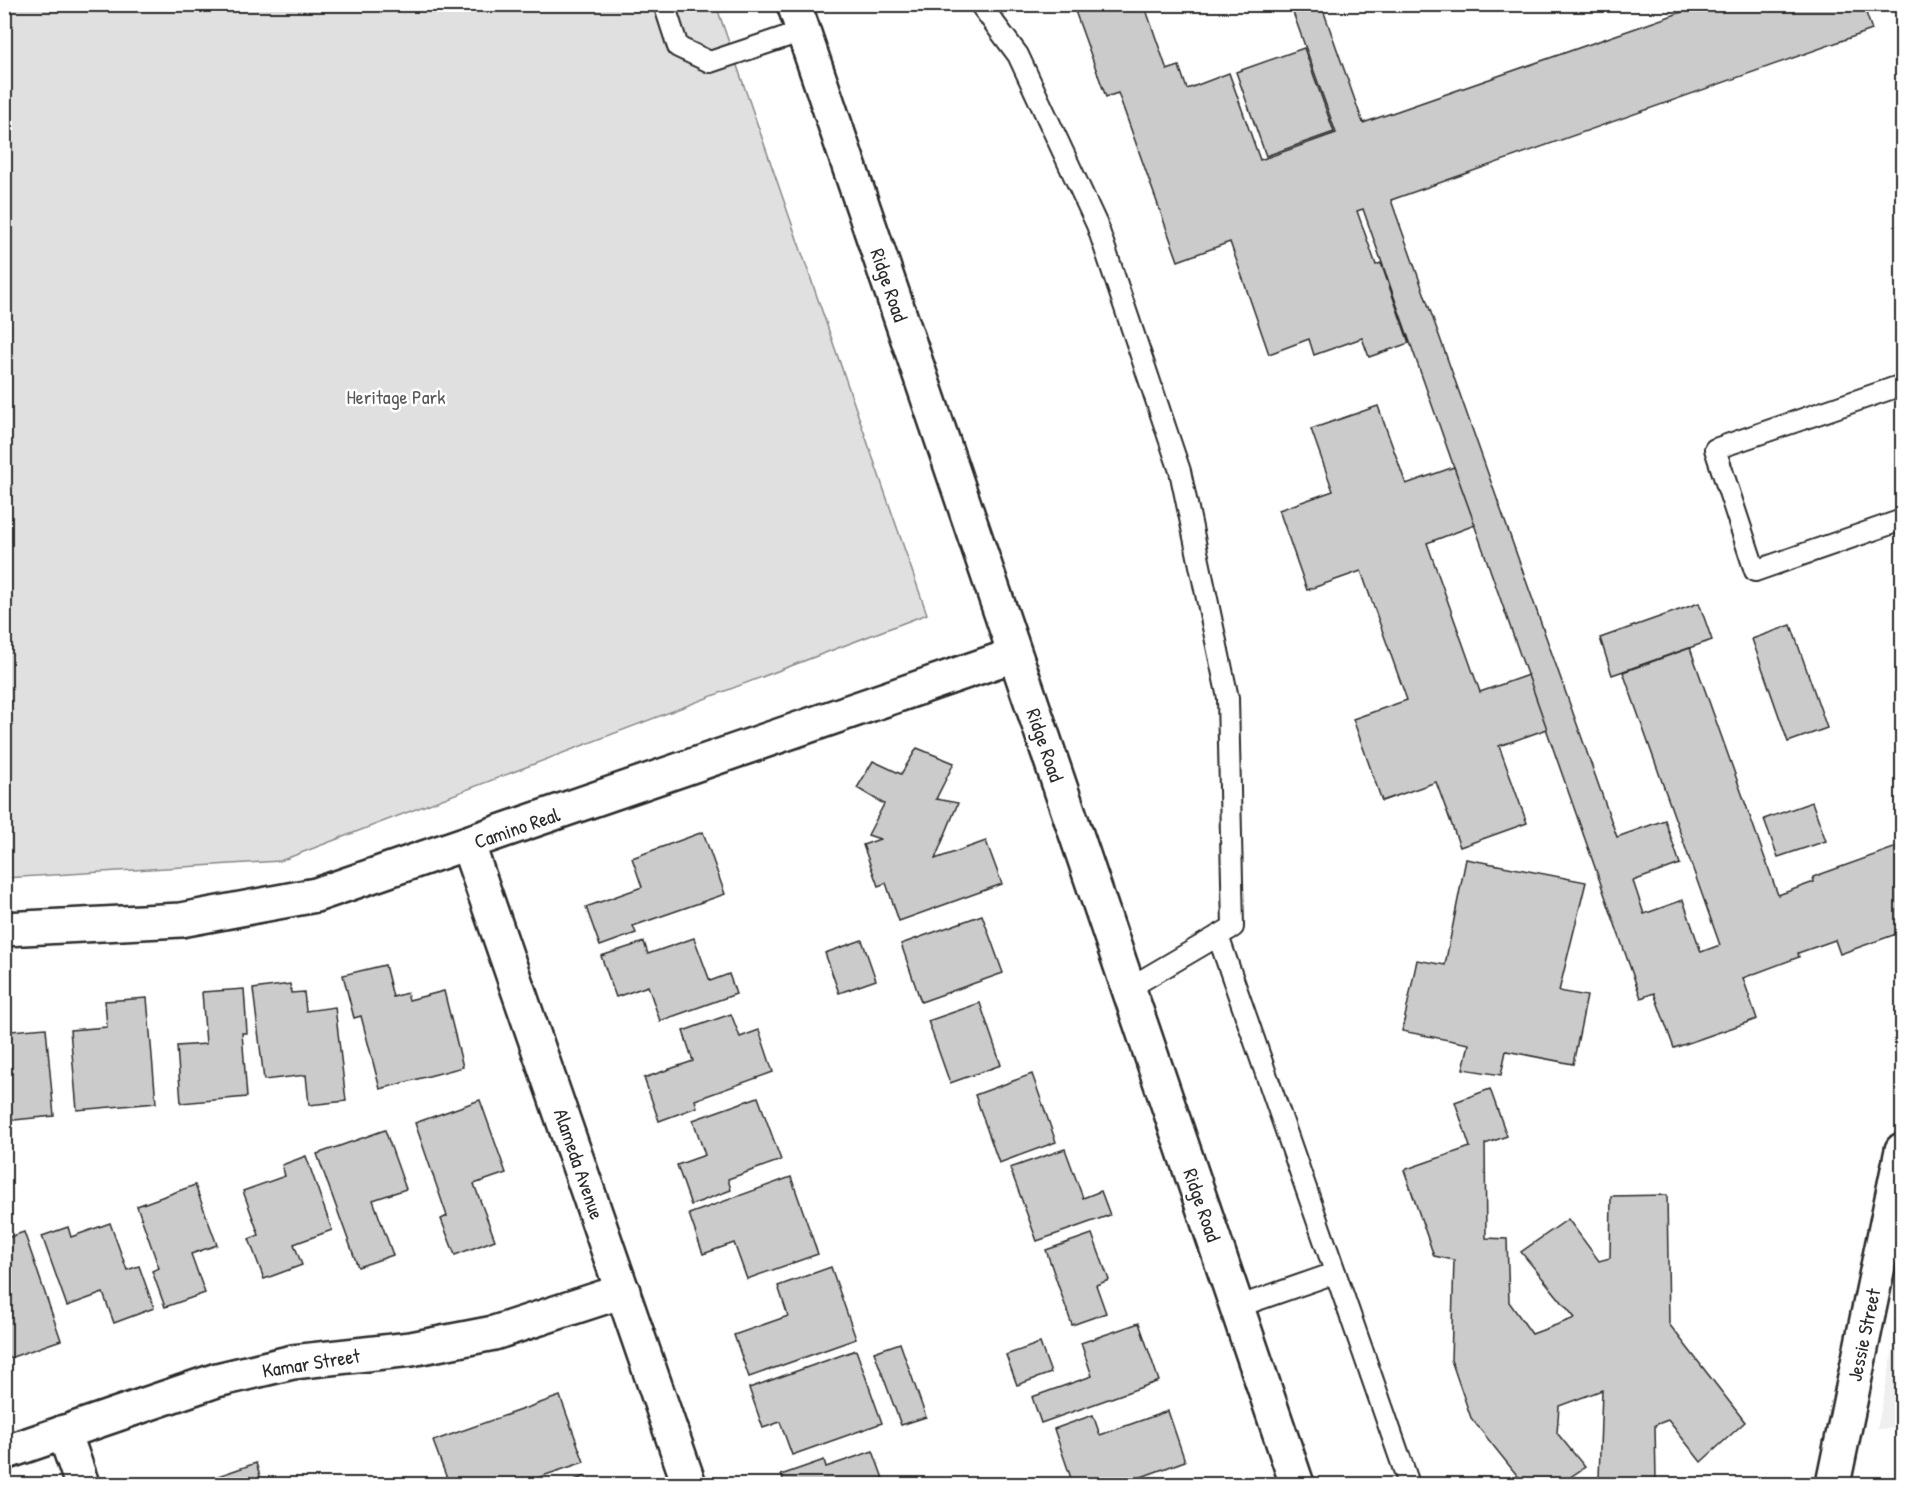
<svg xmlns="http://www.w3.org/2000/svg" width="1907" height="1489" viewBox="0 0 1907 1489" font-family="'Patrick Hand',sans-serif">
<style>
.built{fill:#efefef}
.green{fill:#e0e0e0;stroke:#868686;stroke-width:1.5}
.building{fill:#cbcbcb;stroke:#2b2b2b;stroke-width:1.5}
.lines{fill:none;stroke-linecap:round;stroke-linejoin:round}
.service-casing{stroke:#2b2b2b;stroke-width:24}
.minor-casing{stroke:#2b2b2b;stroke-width:38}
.service{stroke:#fff;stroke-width:20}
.minor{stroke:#fff;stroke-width:33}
.labels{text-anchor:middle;stroke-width:5;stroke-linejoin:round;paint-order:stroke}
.street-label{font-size:20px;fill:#2b2b2b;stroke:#fff}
.park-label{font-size:20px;fill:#585858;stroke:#fff}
</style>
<rect width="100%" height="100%" fill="#fff"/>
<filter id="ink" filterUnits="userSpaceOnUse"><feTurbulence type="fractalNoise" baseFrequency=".0167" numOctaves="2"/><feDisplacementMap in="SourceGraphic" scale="12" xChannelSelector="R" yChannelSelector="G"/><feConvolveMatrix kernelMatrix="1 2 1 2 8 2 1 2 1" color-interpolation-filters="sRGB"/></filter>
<g filter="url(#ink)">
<polygon class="built" points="1902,1307 1902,1428 1877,1429"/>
<polygon class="green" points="5,5 716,5 927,614 280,861 5,878"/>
<g class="building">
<polygon points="1093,4 1144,4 1167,70 1179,66 1187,89 1229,73 1260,160 1336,133 1290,4 1321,4 1363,123 1705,4 1863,4 1872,30 1391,200 1617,837 1665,820 1680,864 1633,881 1644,914 1683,900 1701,952 1720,945 1623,672 1690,648 1778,895 1814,882 1813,877 1902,845 1902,932 1840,954 1835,940 1798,953 1799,957 1743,978 1757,1019 1674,1048 1654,993 1641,998 1363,209 1357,211 1376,265 1381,263 1409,343 1369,357 1362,338 1314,355 1309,339 1269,354 1230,242 1178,261 1118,93 1106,97 1075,11"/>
<polygon points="1895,4 1902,4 1902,26"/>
<polygon points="1304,48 1334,132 1266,156 1236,72"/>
<polygon points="1378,406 1406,484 1454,467 1475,525 1427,543 1480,692 1528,675 1547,729 1499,746 1527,823 1460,847 1436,782 1382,801 1353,719 1407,700 1361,571 1307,590 1279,510 1333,491 1311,429"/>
<polygon points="1699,603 1712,640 1612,675 1600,638"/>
<polygon points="1791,625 1827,728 1788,742 1752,639"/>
<polygon points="917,748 954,763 936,799 958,803 935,859 986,841 1002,884 899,921 886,883 878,886 863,845 880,839 868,835 884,804 857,788 873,761 901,774"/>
<polygon points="1812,802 1826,841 1778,857 1764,819"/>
<polygon points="703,832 725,894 633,926 636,933 600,946 586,907 642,887 632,858"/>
<polygon points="1466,859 1586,882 1559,991 1587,996 1573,1064 1506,1051 1501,1075 1463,1069 1469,1044 1402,1031 1417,960 1445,965"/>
<polygon points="982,915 1003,973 921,1002 901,944"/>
<polygon points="694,938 710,981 729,974 736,994 660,1021 648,986 616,997 601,956 644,942 648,954"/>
<polygon points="862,940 876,980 839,993 825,953"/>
<polygon points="385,965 393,997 407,993 409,1000 444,991 463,1067 380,1089 361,1016 354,1018 343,975"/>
<polygon points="290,984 291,993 304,992 306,1011 335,1007 346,1101 309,1105 306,1075 264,1080 253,989"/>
<polygon points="244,989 247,1033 242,1033 247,1097 181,1103 177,1046 206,1044 202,992"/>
<polygon points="147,998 156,1103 77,1110 70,1030 107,1027 105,1001"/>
<polygon points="4,1002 8,1002 11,1031 46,1028 54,1116 4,1121"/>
<polygon points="980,1003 1001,1065 950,1083 928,1021"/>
<polygon points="731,1014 740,1037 759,1030 773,1072 695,1100 697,1107 659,1121 644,1078 693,1061 683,1031"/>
<polygon points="1032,1074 1056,1142 999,1163 975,1095"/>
<polygon points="1490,1089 1507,1136 1485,1144 1486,1238 1507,1239 1509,1302 1532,1334 1575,1318 1521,1252 1568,1219 1599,1261 1610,1258 1611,1196 1667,1195 1669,1324 1745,1422 1701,1462 1668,1420 1655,1425 1656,1480 1599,1479 1602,1390 1559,1406 1557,1433 1585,1467 1560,1484 1524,1484 1471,1418 1451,1360 1454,1260 1434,1256 1404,1170 1470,1147 1455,1102"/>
<polygon points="758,1097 781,1160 728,1179 731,1190 691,1205 677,1165 705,1155 693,1120"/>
<polygon points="480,1100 506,1173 474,1184 495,1240 455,1255 441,1219 447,1216 415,1123"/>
<polygon points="385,1130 406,1189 373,1200 393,1255 358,1267 317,1154"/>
<polygon points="1065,1149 1083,1198 1101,1191 1110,1215 1037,1241 1010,1168"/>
<polygon points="306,1156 332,1230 294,1244 302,1265 264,1279 249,1239 259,1235 243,1191 285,1176 282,1165"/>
<polygon points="791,1177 818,1254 747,1279 734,1243 703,1254 689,1214"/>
<polygon points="195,1185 217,1245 191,1254 205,1293 165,1307 152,1271 159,1268 137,1206"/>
<polygon points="110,1223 127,1270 139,1266 154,1308 114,1323 103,1293 67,1306 42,1236 68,1227 71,1237"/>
<polygon points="24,1232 61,1340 4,1360 4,1239"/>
<polygon points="1092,1234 1109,1280 1096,1285 1106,1313 1072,1325 1046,1250"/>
<polygon points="831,1267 856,1339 749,1377 734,1335 788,1316 778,1286"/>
<polygon points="1139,1323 1159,1381 1041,1423 1032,1397 1092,1376 1081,1343"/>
<polygon points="900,1343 926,1417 901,1425 874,1352"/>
<polygon points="1040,1343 1051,1373 1017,1385 1006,1355"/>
<polygon points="856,1350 882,1423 792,1455 780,1422 763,1428 749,1388"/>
<polygon points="560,1396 584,1462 519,1484 449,1484 433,1441"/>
<polygon points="1168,1411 1185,1461 1133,1480 1134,1483 1130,1484 1073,1484 1054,1429 1093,1415 1100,1435"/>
<polygon points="873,1451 885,1484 785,1484 781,1475 824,1460 826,1467"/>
<polygon points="256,1463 262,1482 257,1484 195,1484"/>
<polygon points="586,1476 589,1484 563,1484"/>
</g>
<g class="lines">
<defs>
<g id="service">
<polyline points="664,4 678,47 710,62 803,31"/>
<polyline points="980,4 1018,55 1097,225 1180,471 1228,698 1233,927 1129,988"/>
<polyline points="1902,385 1715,449 1755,571 1902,520"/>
<polyline points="1218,936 1409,1484"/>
<polyline points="1237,1307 1335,1273"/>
</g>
<g id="minor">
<polyline points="794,4 1297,1484"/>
<polyline points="468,845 689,1484"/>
<polyline points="4,929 181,920 316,895 1014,655"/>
<polyline points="64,1432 82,1484"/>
<polyline points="4,1453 217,1380 293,1362 411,1349 494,1333 623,1291"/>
<polyline points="1833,1484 1902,1150"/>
</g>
</defs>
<use href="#service" class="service-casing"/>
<use href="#minor" class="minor-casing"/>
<use href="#service" class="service"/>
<use href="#minor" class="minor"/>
</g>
</g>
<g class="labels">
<g class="street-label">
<text transform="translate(889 285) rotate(71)" y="7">Ridge Road</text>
<text transform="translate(1045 745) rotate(71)" y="7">Ridge Road</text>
<text transform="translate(517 828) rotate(-19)" y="7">Camino Real</text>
<text transform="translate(579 1164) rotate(71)" y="7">Alameda Avenue</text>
<text transform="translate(1202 1205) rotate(71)" y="7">Ridge Road</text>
<text transform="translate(1864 1335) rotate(-78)" y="7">Jessie Street</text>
<text transform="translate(311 1363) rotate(-9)" y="7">Kamar Street</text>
</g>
<g class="park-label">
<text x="396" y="404">Heritage Park</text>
</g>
</g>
<rect width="1907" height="1489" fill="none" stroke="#fff" stroke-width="24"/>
<rect x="12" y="12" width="1883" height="1465" fill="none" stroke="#2b2b2b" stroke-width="2" filter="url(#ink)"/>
</svg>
